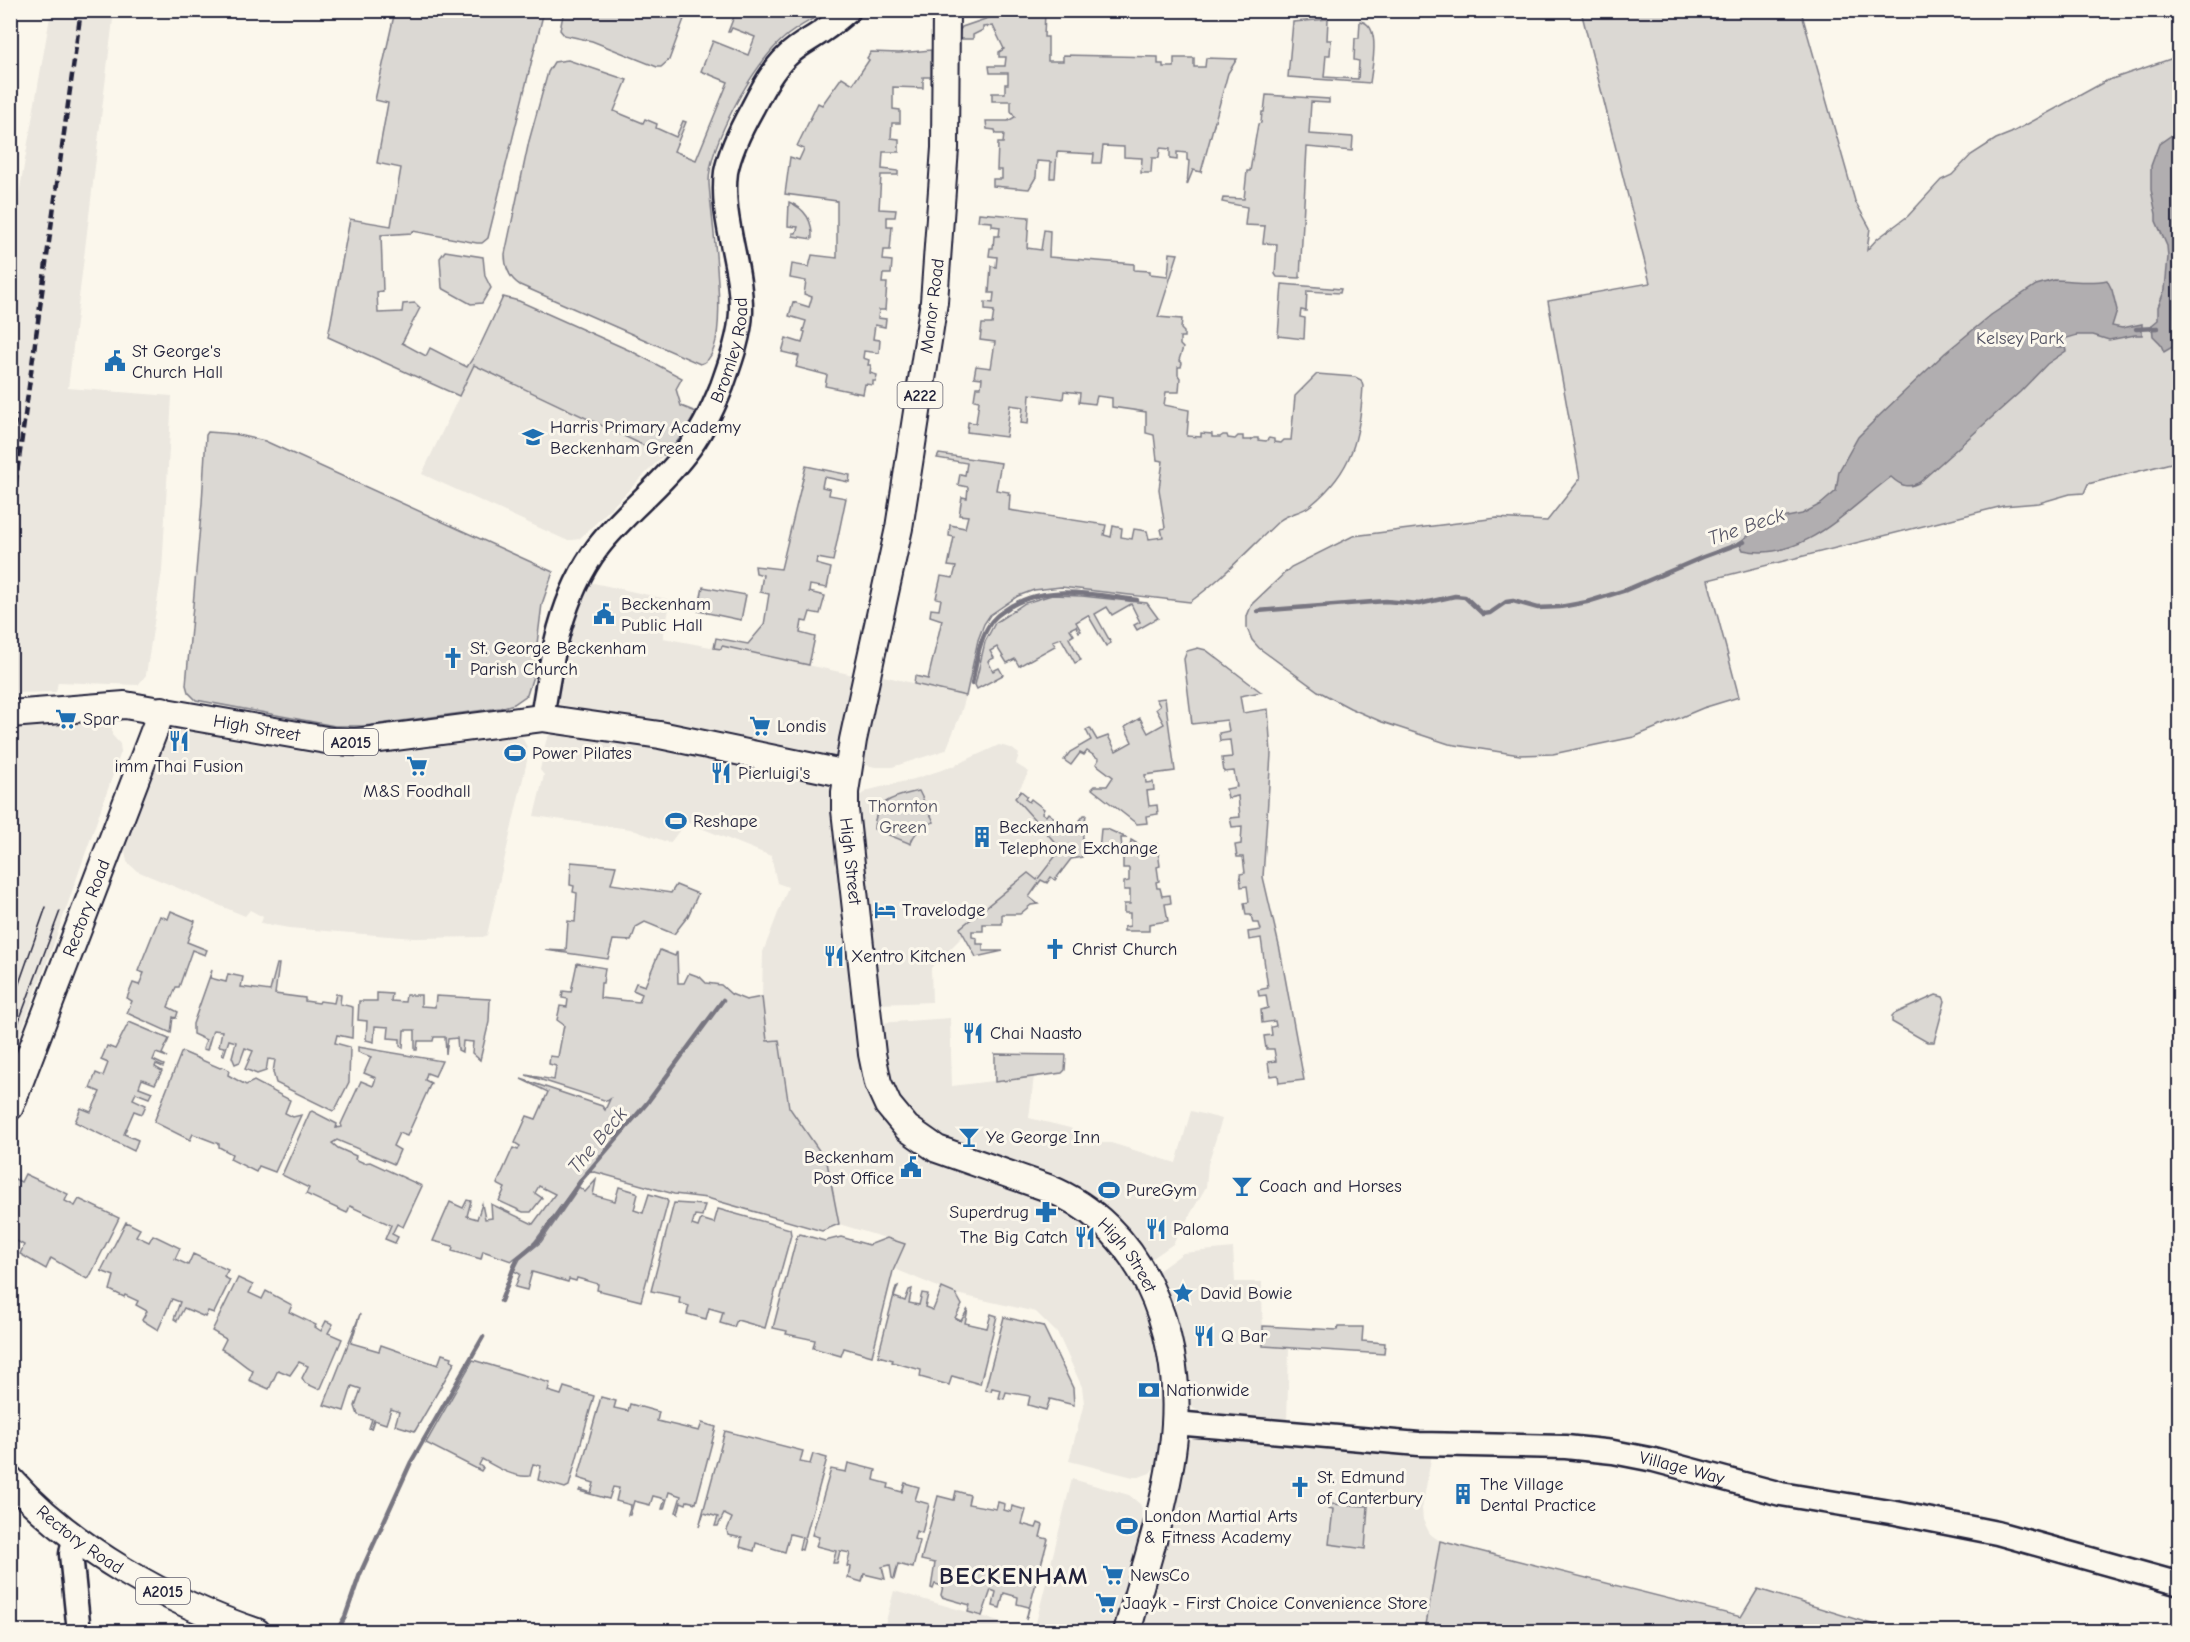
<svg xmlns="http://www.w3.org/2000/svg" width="2190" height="1642" viewBox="0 0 2190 1642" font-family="'Comic Neue',sans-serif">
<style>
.built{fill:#ebe7df;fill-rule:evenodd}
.green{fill:#dbd8d3;stroke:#7e7d87;stroke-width:1.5}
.water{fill:#b1aeb0;stroke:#787681;stroke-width:1.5}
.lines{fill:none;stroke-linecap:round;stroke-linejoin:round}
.stream{stroke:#787681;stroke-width:4.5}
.secondary-casing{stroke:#22223b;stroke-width:27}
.primary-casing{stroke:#22223b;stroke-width:30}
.secondary{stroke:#fbf7ec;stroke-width:22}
.primary{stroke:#fbf7ec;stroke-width:26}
.tram{stroke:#22223b;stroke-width:1.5}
.rail{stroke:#22223b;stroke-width:4.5;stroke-dasharray:9 4.5;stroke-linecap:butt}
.labels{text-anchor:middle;stroke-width:6;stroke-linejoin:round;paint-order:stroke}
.shield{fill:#fbf7ec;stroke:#636270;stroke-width:1.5}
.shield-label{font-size:16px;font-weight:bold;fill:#22223b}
.street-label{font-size:18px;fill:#22223b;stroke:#fbf7ec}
.park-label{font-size:18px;fill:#505061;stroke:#fbf7ec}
.poi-label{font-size:18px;fill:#22223b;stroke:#fbf7ec;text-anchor:start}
.water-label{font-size:20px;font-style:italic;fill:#545364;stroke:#fbf7ec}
.district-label{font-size:24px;font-weight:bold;letter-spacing:1.5px;fill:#22223b;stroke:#fbf7ec}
</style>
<rect width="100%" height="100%" fill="#fbf7ec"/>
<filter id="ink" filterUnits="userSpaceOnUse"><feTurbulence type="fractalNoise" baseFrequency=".0167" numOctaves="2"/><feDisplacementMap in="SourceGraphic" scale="12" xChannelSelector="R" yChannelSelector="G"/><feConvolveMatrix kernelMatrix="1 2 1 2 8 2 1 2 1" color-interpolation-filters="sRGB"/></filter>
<g filter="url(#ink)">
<g class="built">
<polygon points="51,11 114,11 68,388 172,396 162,571 146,675 138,685 58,682 56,692 11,693 11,240"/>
<polygon points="474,365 664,455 595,524 579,539 573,540 566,540 422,474"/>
<polygon points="589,582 671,600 663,638 721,649 722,646 858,676 838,756 832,760 684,727 557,704 554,691 567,644"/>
<polygon points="875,674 966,696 961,713 946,750 892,767 875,767 863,764 861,761"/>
<polygon points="47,724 112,724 112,735 120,744 121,752 54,943 11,1059 11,725"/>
<polygon points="176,728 342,754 368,754 518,733 522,737 527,747 527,761 487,935 483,937 414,938 289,928 261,923 263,917 250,910 245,916 137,871 127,862 124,845 163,741 170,731"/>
<polygon points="553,733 642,742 822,782 829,788 833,799 878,1102 1047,1196 1107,1237 1151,1313 1166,1387 1159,1463 1150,1473 1139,1477 1133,1477 1069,1461 1084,1403 1082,1387 1058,1334 1036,1312 952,1293 895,1269 905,1244 839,1224 827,1162 790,1107 779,1040 767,1041 762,997 763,952 788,887 777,883 771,856 686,822 670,843 630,829 534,816 544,775 540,770 546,741 549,735"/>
<path d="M999 745 1011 748 1019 754 1016 764 1029 772 1014 798 1061 849 1037 880 1028 873 961 928 964 935 931 968 932 1002 878 1004 852 821 857 797 869 790 914 779 951 767ZM918 792 928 823 912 838 910 844 875 830 879 810 890 799Z"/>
<polygon points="950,1018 952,1086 1034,1076 1029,1118 1070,1128 1096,1143 1111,1143 1176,1163 1191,1111 1222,1119 1208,1164 1206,1187 1173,1244 1153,1258 1147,1259 962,1151 913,1119 892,1089 879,1023"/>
<polygon points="1233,1248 1235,1282 1262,1282 1263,1345 1289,1348 1287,1422 1206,1413 1194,1409 1187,1402 1157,1272 1183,1253"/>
<polygon points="1197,1436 1432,1454 1422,1509 1423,1520 1430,1534 1440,1541 1425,1631 1134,1632 1185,1442"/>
<polygon points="1072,1479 1129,1495 1140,1504 1145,1515 1145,1520 1116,1631 883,1632 894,1591 1034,1631"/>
</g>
<g class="green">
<polygon points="564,10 679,11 677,16 684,19 669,60 661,67 657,67 592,41 564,35 560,30"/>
<polygon points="395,11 544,11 488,238 482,243 477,243 413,231 412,233 381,235 383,291 377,292 378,313 402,312 403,304 415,303 420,308 402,343 426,356 430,348 467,367 478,350 503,297 519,301 633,352 682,378 676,389 681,406 696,412 683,435 664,455 474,365 459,396 328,337 350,219 391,226 401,168 377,163 388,103 375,100"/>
<path d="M727 11H826C812 20 796 27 784 38 754 63 710 142 709 181 709 209 736 359 700 364L520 285C509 278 505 268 505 254L529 141 548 72 554 62 568 60 627 80 614 111 643 123 645 119 657 124 656 128 676 137 683 121 686 122 674 151 696 160 728 82 701 71 713 41 748 55 755 37 732 28 730 32H728L735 14Z"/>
<polygon points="1016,11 1045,11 1044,37 1048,37 1048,61 1063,61 1063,55 1158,57 1158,64 1163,64 1163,67 1174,67 1174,58 1194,58 1194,67 1205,67 1206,58 1237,59 1228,73 1201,172 1193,170 1187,185 1189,161 1187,160 1187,153 1177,152 1177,160 1170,159 1170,149 1160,148 1159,158 1152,158 1151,173 1141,173 1142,158 1124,157 1124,147 1103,146 1101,163 1093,163 1094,154 1057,152 1055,178 1050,178 1051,162 1037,161 1036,177 1029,189 993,186 993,179 1002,179 1002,170 997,170 998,143 1003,143 1004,134 996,134 995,130 987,129 986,121 1008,121 1015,117 1011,111 1011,101 992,101 992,93 1005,93 1005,84 1008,84 1008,73 990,73 989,66 1005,66 1006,57 999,57 999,52 1004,49 993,26 983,27 983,30 973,35 973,39 959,39 960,30 962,27 997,15"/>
<polygon points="1581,11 1801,11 1855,201 1870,228 1867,250 1877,239 1908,216 1941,180 1952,175 1971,155 1996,139 2011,133 2106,81 2179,56 2179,488 2175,462 2088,484 2084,493 2070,494 2039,503 2003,506 1708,580 1739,697 1703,708 1634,737 1553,754 1520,755 1449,744 1382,722 1350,708 1318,691 1259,648 1252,640 1247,628 1247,616 1252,604 1291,567 1353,536 1497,518 1547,521 1580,479 1548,301 1650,283"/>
<path d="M1328 19 1327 40H1331L1330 55H1326L1324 77 1358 79 1359 61 1354 60 1355 38H1359L1360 21C1382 24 1372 67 1370 83L1288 77 1293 22Z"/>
<polygon points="931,50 931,77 923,77 923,88 893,87 893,109 900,110 900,123 892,123 891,138 899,139 899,152 883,152 882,169 898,171 898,175 881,175 879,209 896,210 895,217 887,217 887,226 892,226 890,250 884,250 883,260 892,261 891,274 883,274 882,283 887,283 885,310 879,310 878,318 886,319 885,327 875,325 873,339 880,340 879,353 864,351 863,358 869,360 868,365 871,365 870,373 877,375 876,381 873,381 873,385 865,384 863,394 825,386 827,375 796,367 799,356 782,352 786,338 802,343 805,332 803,331 806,321 789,316 793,302 809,307 812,297 804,294 806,281 790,278 792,264 809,267 812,255 837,258 837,201 785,194 790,157 799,160 804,149 797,146 818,103 822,105 842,77 853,84 869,60 867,58 871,52 899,53"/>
<polygon points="1266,95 1329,99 1329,103 1311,102 1309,134 1353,137 1352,151 1307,147 1300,278 1277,277 1275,274 1277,244 1263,243 1265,226 1245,225 1247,207 1222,202 1223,198 1244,199 1247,171 1250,171 1258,124 1261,123 1262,112 1264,112"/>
<path d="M789 202C806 209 813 221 812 239L793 236V233H796L798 227 788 226Z"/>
<path d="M979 213 1029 217 1027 248 1041 250 1044 230 1050 231 1049 257 1134 264V270L1150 271V274L1168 276 1170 253 1178 254 1158 317 1182 319 1181 329 1184 332V337H1180V345L1183 348 1179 360 1182 363 1181 367H1178V375L1180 378 1179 392H1166L1164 405 1189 410 1187 436 1201 437V433L1212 434V437H1220L1223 435H1227L1228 438 1235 439 1238 436H1243V440H1251L1254 438H1258V440L1266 441 1269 438 1274 439V442L1281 443 1284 440H1291L1295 396 1317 374 1355 377 1361 380 1363 386C1360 436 1353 471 1311 505 1302 513 1288 513 1279 521 1248 550 1224 577 1190 602L1061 587 1034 590 1018 596 990 615 984 624 978 640 966 696 914 684 915 676 928 679 942 620 930 616 931 609 939 610 941 599 936 598 941 576 953 578 956 567 948 566 954 537 949 536 950 525 965 528 968 516 959 515 962 497 967 498 968 487 958 485 960 474 965 475 967 463 937 458 939 454 1001 463 996 490 1009 492 1008 495H1010L1009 510 1106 525 1104 535 1111 537 1113 526 1122 528 1121 537 1132 539 1134 529 1147 531 1149 539 1163 537 1161 529 1165 528 1159 489 1163 461 1157 460 1154 435 1146 433V412L1112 407V398L1097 396 1095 404 1079 402 1080 393 1064 391 1063 399 1030 394 1028 424 1021 423 1023 407 1010 405 1006 437 967 432 968 422 976 423 979 401 974 400 976 387H981L982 378 974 377 976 366 991 368 995 342 980 340 982 324H992L994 311 985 310V302L993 303 994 293H989L991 266 996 267 997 257 989 256 990 248H993L994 236H999L1000 227 992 226V222L978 221Z"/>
<polygon points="445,251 483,257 485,276 491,288 482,303 471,304 442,288 440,258"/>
<polygon points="1282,284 1341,289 1340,293 1307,291 1306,311 1301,310 1300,317 1305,318 1304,339 1278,336"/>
<polygon points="208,432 234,434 265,441 553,572 542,604 533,676 527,695 514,704 500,708 364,726 335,726 196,700 188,692 186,685 202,503 206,435"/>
<polygon points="806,466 850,475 849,482 824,477 822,487 830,489 829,495 846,498 833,561 817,558 816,564 831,568 827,588 810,585 809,592 825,596 820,614 810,612 807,622 802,621 800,633 815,637 809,665 722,646 721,649 714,648 716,638 748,644 764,625 769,594 760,592 763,575 756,573 755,566 781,569"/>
<polygon points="703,587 746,595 741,620 698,611"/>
<polygon points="1052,595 1082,596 1147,603 1158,618 1137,630 1134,625 1140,622 1131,604 1112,615 1107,607 1095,614 1111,643 1106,646 1088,615 1076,622 1081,631 1079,632 1076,626 1070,629 1074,635 1069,638 1081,660 1075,663 1061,638 1053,641 1055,646 1019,666 1015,659 1007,663 997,647 990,651 994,658 988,661 993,671 999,668 1003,675 977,689 975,685 985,642 995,623 1025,603"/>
<polygon points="1198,648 1206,650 1261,692 1240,696 1243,713 1268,709 1271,754 1263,877 1280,950 1304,1080 1279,1083 1278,1075 1270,1076 1268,1062 1276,1061 1274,1049 1266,1049 1264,1036 1272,1035 1271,1027 1276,1026 1275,1021 1262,1023 1261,1010 1268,1008 1266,995 1259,996 1258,990 1268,988 1261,938 1249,940 1248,932 1261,930 1259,923 1253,923 1251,915 1246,915 1244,903 1249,902 1247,886 1241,887 1240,874 1245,873 1243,857 1237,857 1235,845 1241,844 1242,826 1232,827 1230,818 1240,817 1238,796 1228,798 1226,789 1237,787 1234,771 1224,772 1222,758 1232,757 1230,740 1220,741 1219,733 1229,731 1227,720 1192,724 1184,659 1187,651"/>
<polygon points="1165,698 1175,771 1145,775 1146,783 1153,782 1154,790 1147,791 1149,806 1157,805 1158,814 1146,816 1147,823 1137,824 1092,789 1095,786 1107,786 1113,777 1096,764 1099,759 1087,751 1084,755 1080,753 1071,765 1064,760 1070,752 1091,740 1086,730 1090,728 1097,740 1108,736 1116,751 1132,742 1125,727 1140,718 1148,733 1164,724 1156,709 1160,706 1156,699"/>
<path d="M919 791 934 822C925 824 912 834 911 844L874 829C875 799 894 797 919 791Z"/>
<polygon points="1021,791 1027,796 1025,799 1029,802 1031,799 1044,809 1042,813 1046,816 1048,813 1061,823 1059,826 1062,829 1065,826 1072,831 1084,815 1086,815 1083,832 1082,857 1071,859 1055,880 1051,877 1047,883 1041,880 1029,897 1038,904 1031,905 1020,914 1002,914 1002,924 983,924 983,931 972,931 972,937 977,938 977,944 983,944 983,951 1003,951 976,957 960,928 1028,873 1037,880 1061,849 1015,798"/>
<polygon points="1101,829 1107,829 1127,838 1121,838 1122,848 1099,851"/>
<polygon points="1131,840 1141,846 1157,844 1160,866 1157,867 1159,881 1156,882 1157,888 1160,888 1162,896 1170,895 1171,903 1165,904 1168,921 1149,924 1149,931 1124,931 1124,927 1130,926 1130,913 1124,913 1124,904 1130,904 1130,890 1124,890 1124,882 1129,881 1129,868 1123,868 1123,856 1129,856"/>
<polygon points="571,862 616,866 611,884 671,893 676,885 698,894 688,916 674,934 645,922 636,927 631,941 613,940 608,959 545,950 566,951 568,921 575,922 577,893 573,892 574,886 570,885"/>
<polygon points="171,911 195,921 187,942 207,950 205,955 192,950 179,987 176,987 168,1007 178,1012 176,1018 173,1017 171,1033 127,1013 132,1001 127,998 133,983 139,985 144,973 138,971 160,916 168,919"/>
<polygon points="660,950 675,956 677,951 678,983 684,983 689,973 700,977 706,983 721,985 731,994 746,1000 762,997 767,1041 779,1040 789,1107 827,1162 839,1224 822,1231 707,1198 674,1194 595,1172 585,1173 533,1244 511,1261 483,1251 481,1259 452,1251 453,1246 433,1241 450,1202 463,1208 467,1200 471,1201 467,1216 477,1219 482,1204 485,1219 492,1218 491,1204 533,1224 555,1194 539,1186 535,1193 542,1198 531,1212 523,1212 499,1201 505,1188 497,1184 513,1148 518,1150 520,1146 515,1143 527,1116 536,1119 548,1092 521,1079 602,1106 605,1110 610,1099 607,1101 526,1075 554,1080 556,1066 549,1064 550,1056 558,1057 564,1025 557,1020 560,1006 567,1007 568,999 562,998 563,991 571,992 577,963 605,968 603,983 601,983 600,998 639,1002 642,994 633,990 636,983 645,986"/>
<polygon points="277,964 279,964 275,994 305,998 305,1001 319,1003 320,1001 334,1003 336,994 341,995 340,1004 353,1007 352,1038 337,1035 335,1043 350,1047 349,1082 335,1110 333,1111 276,1083 273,1072 275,1060 268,1059 266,1071 257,1074 245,1069 253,1051 245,1048 240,1062 235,1064 232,1057 236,1042 229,1040 224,1055 222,1054 224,1047 219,1046 222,1031 213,1030 207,1050 203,1049 206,1040 193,1034 193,1024 212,970 210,978 226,982 228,974 243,977 241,987 270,991"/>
<polygon points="377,993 392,994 391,1001 405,1002 406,995 421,995 421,1006 435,1007 436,996 490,999 489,1022 480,1060 472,1053 473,1042 463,1041 462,1052 458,1050 457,1038 448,1039 446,1054 445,1037 434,1037 433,1041 418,1041 417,1050 415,1050 415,1030 404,1030 403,1048 400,1046 400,1039 388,1038 389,1027 375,1026 374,1042 366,1040 367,1021 358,1020 359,1001 377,1001"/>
<polygon points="1936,995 1943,997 1945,1001 1934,1042 1927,1042 1892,1022 1892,1016 1894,1014"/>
<polygon points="129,1022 169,1039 162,1054 167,1057 156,1053 153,1060 164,1065 163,1067 156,1064 155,1067 162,1071 155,1084 142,1079 139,1087 152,1092 149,1098 136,1093 133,1099 146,1105 142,1114 134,1111 124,1134 138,1140 134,1151 75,1122 81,1108 91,1112 100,1092 90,1088 96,1073 103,1076 108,1063 101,1060 107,1046 115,1049"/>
<polygon points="358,1047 442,1061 435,1076 427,1073 425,1080 431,1083 407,1136 399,1133 393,1146 400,1150 394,1164 337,1140 332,1143 338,1148 356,1156 355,1159 364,1163 370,1162 422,1186 403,1227 397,1224 392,1234 398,1237 395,1243 385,1239 391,1225 350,1206 347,1213 306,1194 309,1188 282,1175 310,1112 312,1111 337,1124 336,1128 342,1127 341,1124 361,1081 373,1086 376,1078 364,1073 371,1057 358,1052"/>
<polygon points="183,1052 220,1068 223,1067 229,1070 228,1075 246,1085 254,1081 290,1100 285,1113 293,1117 301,1115 275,1172 259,1166 256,1172 230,1159 232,1154 219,1147 219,1144 193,1134 190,1140 154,1122 181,1053"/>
<polygon points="995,1054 1066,1055 1065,1070 1062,1073 995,1082"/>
<polygon points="25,1174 68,1194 65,1201 75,1206 79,1199 119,1218 89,1278 87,1279 51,1258 46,1269 20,1254 24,1245 13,1239 12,1235 17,1223 11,1220 11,1177 21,1182"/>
<polygon points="596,1180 593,1195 615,1201 619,1187 636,1192 638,1194 634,1210 643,1213 649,1194 666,1199 668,1202 641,1301 597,1290 598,1284 577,1278 576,1281 569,1279 568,1282 532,1272 527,1290 515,1287 520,1274 514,1271 520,1259 541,1242 579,1187 585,1192"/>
<polygon points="674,1203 705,1205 702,1216 695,1215 692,1225 698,1227 701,1219 714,1223 718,1209 790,1229 791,1235 765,1328 737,1320 734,1327 720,1323 723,1312 709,1308 706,1319 687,1314 689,1306 679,1303 680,1297 651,1291"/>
<polygon points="126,1222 140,1229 136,1236 149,1242 153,1235 180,1248 175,1259 188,1265 193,1254 228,1270 224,1277 230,1280 214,1313 208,1311 205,1317 184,1308 177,1321 174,1319 180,1302 172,1299 158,1330 142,1320 147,1311 136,1305 138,1301 125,1295 124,1297 110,1290 114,1276 101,1271"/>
<polygon points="800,1234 825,1241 841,1237 869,1245 887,1238 905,1244 893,1271 872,1356 844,1348 841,1356 813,1348 815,1340 786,1334 787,1331 773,1328 797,1236"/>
<path d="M238 1278 253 1285 249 1293 262 1299 266 1291 292 1305 289 1312 316 1325 315 1327 321 1331 326 1321 333 1324 328 1333 342 1339 321 1388 318 1389 305 1383 302 1378 308 1366 299 1362 290 1375 278 1370 269 1389 249 1380 253 1371C241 1364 234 1355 221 1349L226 1339 212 1331Z"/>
<polygon points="898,1286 894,1297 905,1301 909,1290 912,1289 909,1303 919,1305 922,1293 928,1294 925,1307 933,1310 942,1288 956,1294 962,1305 955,1318 961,1321 968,1309 965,1323 987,1328 991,1314 997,1316 980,1384 952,1376 949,1385 920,1377 921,1370 892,1362 893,1360 878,1356 896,1287"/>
<polygon points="360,1314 351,1343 379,1351 381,1345 438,1365 442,1354 452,1357 451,1360 455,1362 415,1431 395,1425 399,1412 391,1409 386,1424 374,1420 371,1429 369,1428 372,1419 358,1415 355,1406 361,1389 352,1386 344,1411 324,1405"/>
<polygon points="1004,1317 1043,1326 1073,1388 1074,1405 1050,1399 1046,1410 1028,1405 1030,1396 1006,1392 1004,1399 999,1398 1001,1390 992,1388 991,1391 985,1390"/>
<polygon points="1263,1326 1337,1330 1338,1327 1363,1327 1362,1341 1385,1343 1384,1354 1263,1346"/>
<path d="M473 1360 550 1383 548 1391 561 1395 564 1387 594 1396 569 1486 565 1488 538 1480 541 1466 533 1464 530 1476C513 1478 496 1467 482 1459L479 1465 483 1468 481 1471 426 1443Z"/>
<polygon points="601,1397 616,1401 614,1408 628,1411 630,1404 659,1412 657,1421 699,1431 702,1423 716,1427 696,1503 687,1501 686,1504 681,1502 678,1514 676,1512 681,1496 669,1492 664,1509 662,1509 665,1499 653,1496 650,1505 634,1501 630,1515 628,1515 631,1505 616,1501 619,1488 613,1487 609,1499 579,1491 580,1489 591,1493 594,1483 578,1478"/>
<polygon points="725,1431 803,1451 800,1462 810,1464 813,1454 827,1458 802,1550 799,1549 802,1537 790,1534 785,1552 756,1543 754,1551 740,1547 742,1538 728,1535 727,1530 732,1518 724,1514 718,1526 715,1526 718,1517 704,1513 699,1527"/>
<polygon points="848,1463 876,1470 874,1480 889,1484 888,1488 902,1492 905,1483 919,1487 915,1500 929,1504 922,1533 916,1531 914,1539 920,1541 913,1568 898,1564 894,1579 892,1578 890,1565 882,1567 885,1579 864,1574 862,1582 848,1578 850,1567 847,1566 850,1553 840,1551 837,1563 833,1563 836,1551 816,1546 819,1537 812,1535 831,1469 846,1472"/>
<polygon points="956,1491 970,1495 968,1504 996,1509 998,1502 1005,1504 1004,1510 1011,1512 1012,1506 1026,1510 1022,1524 1036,1528 1038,1523 1043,1525 1040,1537 1048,1539 1026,1620 1029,1607 1017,1604 1018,1597 1004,1593 1000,1608 993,1606 996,1592 991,1590 982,1616 968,1612 970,1605 942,1597 941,1595 943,1586 935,1584 933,1589 931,1588 935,1563 921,1560 938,1496 954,1500"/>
<polygon points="1329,1504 1368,1506 1365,1549 1329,1544 1333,1509 1328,1508"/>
<polygon points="1440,1541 1741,1617 1758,1589 1894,1631 1425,1631"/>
</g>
<g class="water">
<polygon points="2179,130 2179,343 2164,352 2160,343 2153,336 2152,325 2158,320 2158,307 2165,289 2168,257 2167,246 2156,221 2156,214 2151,190 2151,166 2159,144"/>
<path d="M2054 280C2073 280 2089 284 2107 280L2112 290 2117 310 2112 326 2122 328 2142 324V335H2135L2109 340 2093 335H2077L2057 341 2055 344 2057 347H2065L2066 351 2047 364 2020 392 1920 482C1908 489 1901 486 1891 477 1848 509 1802 563 1743 550L1739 542 1748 536 1750 526 1762 522 1802 514 1821 504 1836 491 1839 471 1858 437 1881 414 1945 353 1991 315 2036 285Z"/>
</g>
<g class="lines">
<g class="stream">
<polyline points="2136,329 2158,328"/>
<polyline points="1258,611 1386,601 1419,604 1455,596 1465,597 1483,614 1490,613 1506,602 1513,601 1538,608 1560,607 1587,602 1626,590 1703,557 1744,542"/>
<path d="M972 684C976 665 978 644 988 627 993 617 1002 612 1011 606 1050 583 1095 595 1137 600"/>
<polyline points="501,1301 517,1259 539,1240 582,1179 647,1103 723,1000"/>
<polyline points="336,1632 345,1617 360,1574 411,1462 483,1337"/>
</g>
<defs>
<g id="secondary">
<path id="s1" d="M542 718C551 659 561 596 598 547 624 513 659 488 685 454 701 434 712 411 722 386 730 363 740 337 741 312 742 265 720 218 726 172 730 151 742 127 752 109 762 90 772 70 787 56 798 45 812 39 824 30 833 24 841 17 849 10"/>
<path id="s2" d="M1175 1423 1419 1444 1566 1447 1613 1452 1654 1460 1781 1494 1896 1513 1997 1533 2180 1584"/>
<polyline points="74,1537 71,1554 79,1632"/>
</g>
<g id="primary">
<path id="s3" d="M946 10 945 148 934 302 899 528 853 740 845 792V810L872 1054 878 1083 888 1105 907 1128 937 1149 1048 1188C1140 1225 1181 1328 1175 1424 1171 1491 1145 1566 1127 1632"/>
<path id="s4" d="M10 714 125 705 332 741 356 742 542 718 660 735 847 774"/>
<path id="s5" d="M10 1107 162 710"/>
<path id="s6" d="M10 1479C71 1548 170 1603 257 1632"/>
</g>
</defs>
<use href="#secondary" class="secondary-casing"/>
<use href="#primary" class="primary-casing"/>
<use href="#secondary" class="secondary"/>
<use href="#primary" class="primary"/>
<g class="tram">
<polyline points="10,1009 46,907"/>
<polyline points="10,1045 60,911"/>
</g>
<g class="rail">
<polyline points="10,456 16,415"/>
<polyline points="10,524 81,10"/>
</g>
</g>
</g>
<defs>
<symbol id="civic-bare" viewBox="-9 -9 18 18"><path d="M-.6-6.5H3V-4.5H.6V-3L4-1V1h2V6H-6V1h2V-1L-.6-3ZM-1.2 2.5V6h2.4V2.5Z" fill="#1f6fb2" stroke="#fbf7ec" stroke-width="2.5" paint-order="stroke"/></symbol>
<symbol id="school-bare" viewBox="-9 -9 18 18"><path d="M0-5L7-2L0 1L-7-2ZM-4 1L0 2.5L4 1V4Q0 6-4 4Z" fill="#1f6fb2" stroke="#fbf7ec" stroke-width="2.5" paint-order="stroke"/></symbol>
<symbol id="church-bare" viewBox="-9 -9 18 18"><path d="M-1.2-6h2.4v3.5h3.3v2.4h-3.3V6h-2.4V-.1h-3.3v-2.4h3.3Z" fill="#1f6fb2" stroke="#fbf7ec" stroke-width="2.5" paint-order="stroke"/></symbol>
<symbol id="supermarket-bare" viewBox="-9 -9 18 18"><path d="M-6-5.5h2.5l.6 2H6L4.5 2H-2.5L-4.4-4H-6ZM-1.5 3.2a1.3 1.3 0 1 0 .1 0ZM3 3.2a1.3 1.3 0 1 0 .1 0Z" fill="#1f6fb2" stroke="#fbf7ec" stroke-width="2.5" paint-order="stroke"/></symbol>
<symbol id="restaurant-bare" viewBox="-9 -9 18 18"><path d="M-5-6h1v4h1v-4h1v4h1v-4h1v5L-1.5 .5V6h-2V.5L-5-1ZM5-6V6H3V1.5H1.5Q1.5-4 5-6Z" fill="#1f6fb2" stroke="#fbf7ec" stroke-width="2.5" paint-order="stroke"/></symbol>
<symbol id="stadium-bare" viewBox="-9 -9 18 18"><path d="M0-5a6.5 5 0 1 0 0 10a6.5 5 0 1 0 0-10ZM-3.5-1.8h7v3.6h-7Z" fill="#1f6fb2" stroke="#fbf7ec" stroke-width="2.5" paint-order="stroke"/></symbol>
<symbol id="building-bare" viewBox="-9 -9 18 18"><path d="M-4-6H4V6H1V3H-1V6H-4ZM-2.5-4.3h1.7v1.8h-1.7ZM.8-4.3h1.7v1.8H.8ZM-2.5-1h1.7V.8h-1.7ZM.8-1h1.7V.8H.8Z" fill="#1f6fb2" stroke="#fbf7ec" stroke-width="2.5" paint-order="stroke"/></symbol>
<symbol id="hotel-bare" viewBox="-9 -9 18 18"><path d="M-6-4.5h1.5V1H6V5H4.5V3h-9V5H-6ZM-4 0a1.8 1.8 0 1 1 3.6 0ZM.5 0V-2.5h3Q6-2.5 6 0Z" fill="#1f6fb2" stroke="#fbf7ec" stroke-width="2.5" paint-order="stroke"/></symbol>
<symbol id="bar-bare" viewBox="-9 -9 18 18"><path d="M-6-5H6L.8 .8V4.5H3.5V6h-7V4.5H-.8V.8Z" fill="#1f6fb2" stroke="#fbf7ec" stroke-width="2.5" paint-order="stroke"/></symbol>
<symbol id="pharmacy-bare" viewBox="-9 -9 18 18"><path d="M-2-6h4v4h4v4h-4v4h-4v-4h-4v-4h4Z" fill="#1f6fb2" stroke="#fbf7ec" stroke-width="2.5" paint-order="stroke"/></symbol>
<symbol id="sight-bare" viewBox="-9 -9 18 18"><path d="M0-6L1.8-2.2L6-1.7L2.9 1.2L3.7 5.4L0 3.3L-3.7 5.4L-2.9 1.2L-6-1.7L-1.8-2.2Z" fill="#1f6fb2" stroke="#fbf7ec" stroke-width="2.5" paint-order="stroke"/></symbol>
<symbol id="bank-bare" viewBox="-9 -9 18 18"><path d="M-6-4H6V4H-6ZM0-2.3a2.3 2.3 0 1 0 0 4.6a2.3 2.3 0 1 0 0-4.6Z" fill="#1f6fb2" stroke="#fbf7ec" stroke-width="2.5" paint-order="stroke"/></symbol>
</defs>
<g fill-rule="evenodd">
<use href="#civic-bare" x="100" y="346" width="30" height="30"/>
<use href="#school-bare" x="518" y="422" width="30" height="30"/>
<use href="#civic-bare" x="589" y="599" width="30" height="30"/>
<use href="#church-bare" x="438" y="643" width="30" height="30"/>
<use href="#supermarket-bare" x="51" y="704" width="30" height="30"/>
<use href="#supermarket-bare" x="745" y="711" width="30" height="30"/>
<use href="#restaurant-bare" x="164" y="726" width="30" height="30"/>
<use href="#stadium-bare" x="500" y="738" width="30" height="30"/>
<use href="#supermarket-bare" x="402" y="751" width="30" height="30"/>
<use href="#restaurant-bare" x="706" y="758" width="30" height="30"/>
<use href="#stadium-bare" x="661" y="806" width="30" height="30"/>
<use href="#building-bare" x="967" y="822" width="30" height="30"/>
<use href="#hotel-bare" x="870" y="895" width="30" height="30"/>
<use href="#church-bare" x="1040" y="934" width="30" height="30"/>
<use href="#restaurant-bare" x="819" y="941" width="30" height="30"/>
<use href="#restaurant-bare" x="958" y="1018" width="30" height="30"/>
<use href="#bar-bare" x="954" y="1122" width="30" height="30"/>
<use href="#civic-bare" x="896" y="1152" width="30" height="30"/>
<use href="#bar-bare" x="1227" y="1171" width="30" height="30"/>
<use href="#stadium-bare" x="1094" y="1175" width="30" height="30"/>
<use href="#pharmacy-bare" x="1031" y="1197" width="30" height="30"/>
<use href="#restaurant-bare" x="1141" y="1214" width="30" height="30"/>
<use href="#restaurant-bare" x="1070" y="1222" width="30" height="30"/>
<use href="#sight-bare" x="1168" y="1278" width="30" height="30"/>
<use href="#restaurant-bare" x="1189" y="1321" width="30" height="30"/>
<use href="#bank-bare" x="1134" y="1375" width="30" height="30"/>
<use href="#church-bare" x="1285" y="1472" width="30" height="30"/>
<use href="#building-bare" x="1448" y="1479" width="30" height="30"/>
<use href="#stadium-bare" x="1112" y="1511" width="30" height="30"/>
<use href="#supermarket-bare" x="1098" y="1560" width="30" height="30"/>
<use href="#supermarket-bare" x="1091" y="1588" width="30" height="30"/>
</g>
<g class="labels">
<g class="shield">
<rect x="897.5" y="382" width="45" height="26" rx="4.5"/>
<rect x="324" y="729" width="54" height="26" rx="4.5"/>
<rect x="136" y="1578" width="54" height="26" rx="4.5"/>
</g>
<g class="shield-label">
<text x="920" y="401">A222</text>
<text x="351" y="748">A2015</text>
<text x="163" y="1597">A2015</text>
</g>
<g class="street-label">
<text transform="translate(932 306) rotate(-83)" y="6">Manor Road</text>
<text dy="6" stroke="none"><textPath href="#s1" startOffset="424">Bromley Road</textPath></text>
<text dy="6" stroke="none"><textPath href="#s4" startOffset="249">High Street</textPath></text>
<text dy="6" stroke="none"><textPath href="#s3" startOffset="860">High Street</textPath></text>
<text dy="6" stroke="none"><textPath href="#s5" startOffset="213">Rectory Road</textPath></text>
<text dy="6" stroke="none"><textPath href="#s3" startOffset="1398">High Street</textPath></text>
<text dy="6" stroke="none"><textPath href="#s2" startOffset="510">Village Way</textPath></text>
<text dy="6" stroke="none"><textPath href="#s6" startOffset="93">Rectory Road</textPath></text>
</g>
<g class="park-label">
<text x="2020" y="344">Kelsey Park</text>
<text x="903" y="812">Thornton<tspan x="903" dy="21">Green</tspan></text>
</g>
<g class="poi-label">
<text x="132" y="357">St George's<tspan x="132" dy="21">Church Hall</tspan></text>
<text x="550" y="433">Harris Primary Academy<tspan x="550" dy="21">Beckenham Green</tspan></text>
<text x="621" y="610">Beckenham<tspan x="621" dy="21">Public Hall</tspan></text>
<text x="470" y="654">St. George Beckenham<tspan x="470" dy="21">Parish Church</tspan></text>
<text x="83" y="725">Spar</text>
<text x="777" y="732">Londis</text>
<text x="532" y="759">Power Pilates</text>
<text x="179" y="772" text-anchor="middle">imm Thai Fusion</text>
<text x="738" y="779">Pierluigi's</text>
<text x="417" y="797" text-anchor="middle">M&amp;S Foodhall</text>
<text x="693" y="827">Reshape</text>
<text x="999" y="833">Beckenham<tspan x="999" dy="21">Telephone Exchange</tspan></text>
<text x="902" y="916">Travelodge</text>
<text x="1072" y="955">Christ Church</text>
<text x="851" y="962">Xentro Kitchen</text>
<text x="990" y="1039">Chai Naasto</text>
<text x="986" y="1143">Ye George Inn</text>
<text x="894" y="1163" text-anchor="end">Beckenham<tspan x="894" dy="21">Post Office</tspan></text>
<text x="1259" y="1192">Coach and Horses</text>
<text x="1126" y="1196">PureGym</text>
<text x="1029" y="1218" text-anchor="end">Superdrug</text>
<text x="1173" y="1235">Paloma</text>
<text x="1068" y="1243" text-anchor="end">The Big Catch</text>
<text x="1200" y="1299">David Bowie</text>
<text x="1221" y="1342">Q Bar</text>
<text x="1166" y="1396">Nationwide</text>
<text x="1317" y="1483">St. Edmund<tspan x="1317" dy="21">of Canterbury</tspan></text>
<text x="1480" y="1490">The Village<tspan x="1480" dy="21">Dental Practice</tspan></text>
<text x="1144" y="1522">London Martial Arts<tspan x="1144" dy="21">&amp; Fitness Academy</tspan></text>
<text x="1130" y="1581">NewsCo</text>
<text x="1123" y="1609">Jaayk - First Choice Convenience Store</text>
</g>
<g class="water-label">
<text transform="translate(1746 526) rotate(-19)" y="7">The Beck</text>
<text transform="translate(597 1140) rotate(-50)" y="7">The Beck</text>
</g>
<g class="district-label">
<text x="1014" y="1584">BECKENHAM</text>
</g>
</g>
<rect width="2190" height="1642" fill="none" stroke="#fbf7ec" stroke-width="36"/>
<rect x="18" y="18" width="2154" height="1606" fill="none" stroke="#22223b" stroke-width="2" filter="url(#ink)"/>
</svg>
